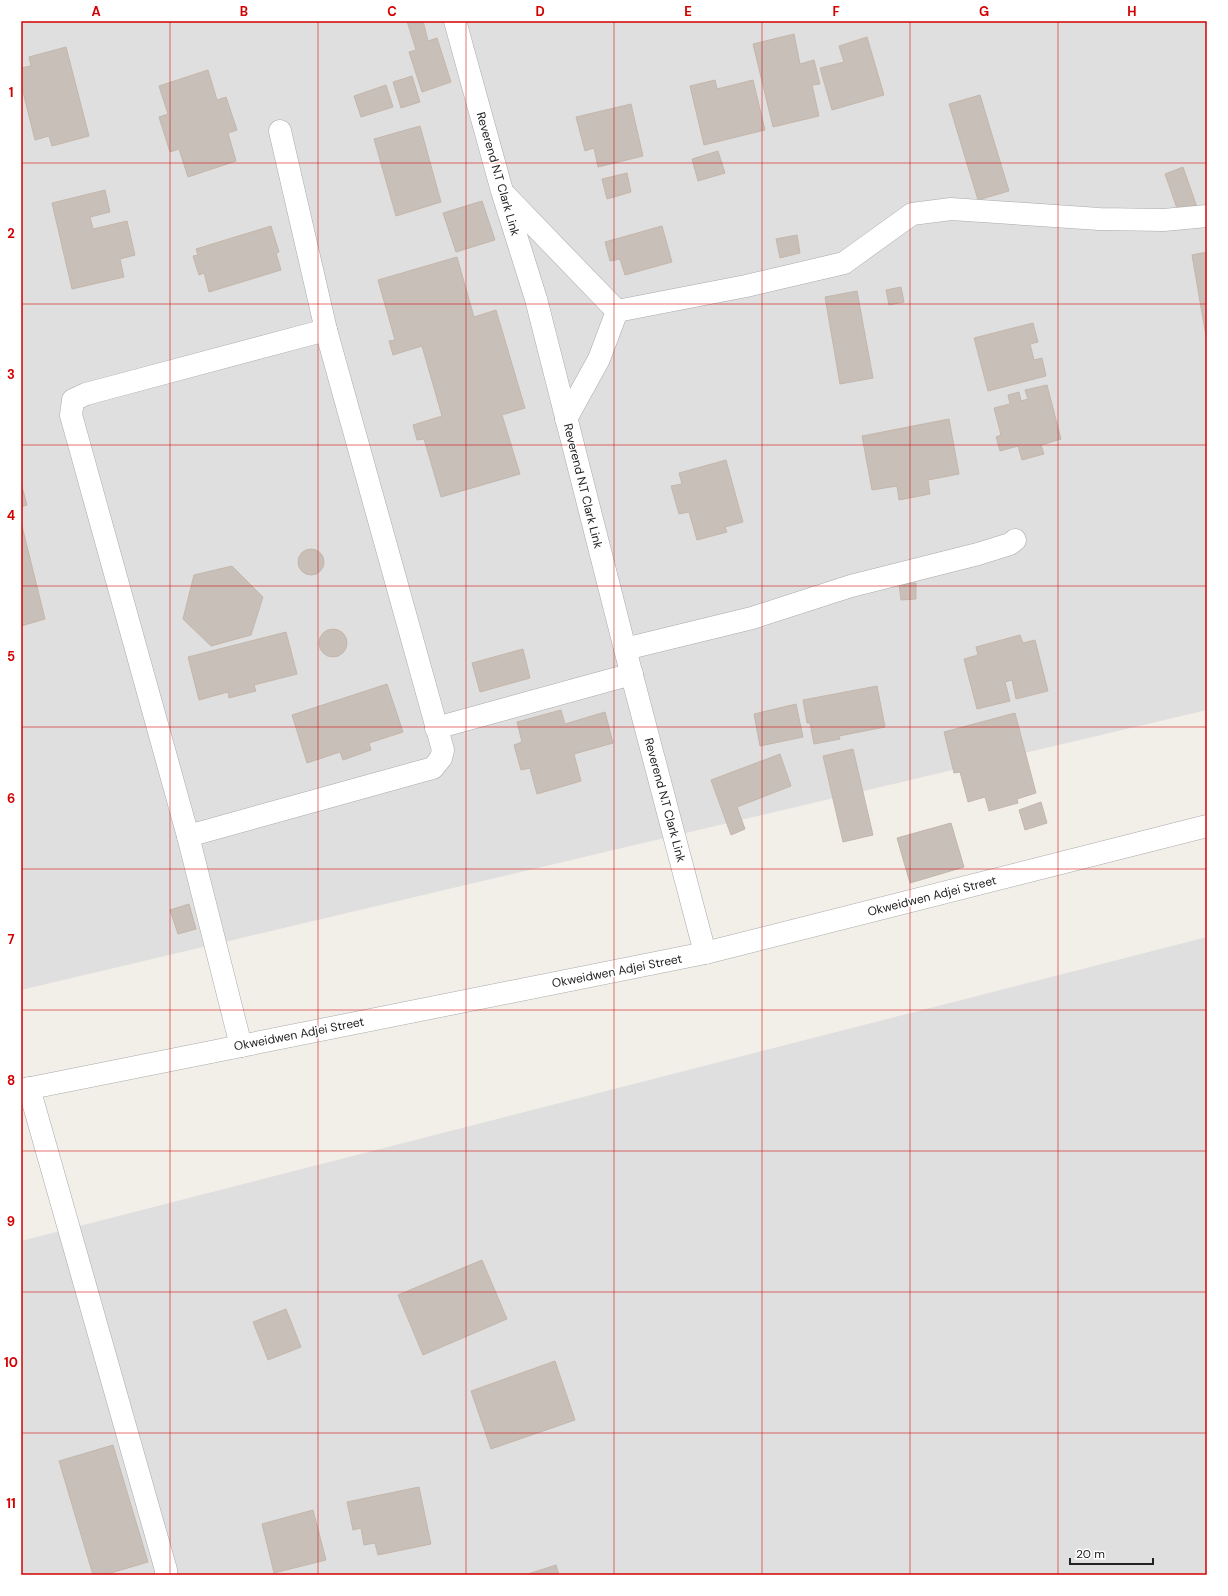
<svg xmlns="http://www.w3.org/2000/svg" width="1228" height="1596" viewBox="0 0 1228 1596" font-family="'DM Sans',sans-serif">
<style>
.residential{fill:#e0dfdf}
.building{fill:#c7bfb8;stroke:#c4b6ab}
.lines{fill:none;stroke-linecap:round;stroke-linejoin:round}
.minor-casing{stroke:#a9a9a9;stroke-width:23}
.minor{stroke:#fff;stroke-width:22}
.grid{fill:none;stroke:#d40000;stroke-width:1;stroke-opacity:0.55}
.labels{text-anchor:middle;stroke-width:3;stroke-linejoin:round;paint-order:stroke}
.street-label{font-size:12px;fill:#222;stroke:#fff}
.neatline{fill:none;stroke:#d40000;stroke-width:1.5}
.grid-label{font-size:13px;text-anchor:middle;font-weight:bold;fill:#d40000}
</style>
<rect width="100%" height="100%" fill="#f2efe9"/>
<g class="residential">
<polygon points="21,21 1207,21 1207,710 21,990"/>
<polygon points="1207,937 1207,1575 21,1575 21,1241"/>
</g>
<g class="building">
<polygon points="407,21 423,21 428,41 437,38 451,82 422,92 409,52 416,50"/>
<polygon points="794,34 800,64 814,60 820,84 812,85 819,116 773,127 753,44"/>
<polygon points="867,37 884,95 832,110 820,68 844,62 839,46"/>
<polygon points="66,47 89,136 52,146 49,136 35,140 21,84 21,68 31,66 29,57"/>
<polygon points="208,70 217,100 226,97 237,130 228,133 236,161 188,177 179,149 170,152 159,117 168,114 159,86"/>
<polygon points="412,76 420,102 401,108 393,82"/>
<polygon points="715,80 717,89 753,80 765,130 704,145 690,86"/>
<polygon points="386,85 393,107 361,117 354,96"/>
<polygon points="980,95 1009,191 978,200 949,104"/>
<polygon points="631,104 643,156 598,167 594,148 585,151 576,117"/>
<polygon points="420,126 441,202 396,216 374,139"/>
<polygon points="718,151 725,173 698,181 692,159"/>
<polygon points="1183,167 1198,210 1180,217 1165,174"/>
<polygon points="627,173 631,192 607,199 602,179"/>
<polygon points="105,190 110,212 90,217 93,229 127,221 135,255 120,259 124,277 72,289 52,203"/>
<polygon points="482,201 495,240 456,252 443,213"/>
<polygon points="271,226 279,252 276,253 281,270 209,292 204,273 199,275 193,256 198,255 196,249"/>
<polygon points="662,226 672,262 625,275 620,259 610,261 605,242"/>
<polygon points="797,235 800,253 780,258 776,239"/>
<polygon points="1207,252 1207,342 1192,255"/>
<polygon points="457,257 474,317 496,310 525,408 502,415 520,474 441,497 424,439 417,440 413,425 442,416 422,346 393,355 389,341 395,340 378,280"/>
<polygon points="901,287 904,302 889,305 886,290"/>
<polygon points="857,291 873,378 840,384 825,297"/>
<polygon points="1033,323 1038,342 1030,344 1034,360 1042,358 1046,376 988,391 974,338"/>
<polygon points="1047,385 1061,439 1041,445 1044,454 1022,460 1018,446 1000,451 996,437 1001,435 994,408 1010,404 1008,395 1019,392 1021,401 1028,399 1025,390"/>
<polygon points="949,419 959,474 928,480 930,494 899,500 897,486 872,490 862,436"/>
<polygon points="726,460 743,522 725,527 727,532 697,540 689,512 679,514 671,486 682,484 679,473"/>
<polygon points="21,483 27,505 21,507"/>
<polygon points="21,522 45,619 21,626"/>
<circle cx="311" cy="562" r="13"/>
<polygon points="232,566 263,597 251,635 211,646 183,619 194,575"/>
<polygon points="916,583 916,599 901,600 899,584"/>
<circle cx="333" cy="643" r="14"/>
<polygon points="286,632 297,674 254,685 256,691 229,698 228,692 199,700 188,657"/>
<polygon points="1020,635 1023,643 1035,640 1048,691 1016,699 1012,680 1005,682 1010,701 977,709 964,659 978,655 976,647"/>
<polygon points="523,649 530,678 480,692 472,663"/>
<polygon points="387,684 403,732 369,743 371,750 343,760 340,752 307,763 292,715"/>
<polygon points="877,686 885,727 839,736 840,739 814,744 810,723 807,723 803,700"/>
<polygon points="796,704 803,737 760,746 754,714"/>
<polygon points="561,710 565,724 605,712 613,743 574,754 581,781 537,794 530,768 521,770 514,745 522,742 517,722"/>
<polygon points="1015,713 1036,793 1017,799 1018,803 989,811 985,797 968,802 960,772 954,773 944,732"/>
<polygon points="853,749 873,835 843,842 823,756"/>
<polygon points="780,754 791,786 737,807 745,829 731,835 711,780"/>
<polygon points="1041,802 1047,823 1025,830 1019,810"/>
<polygon points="951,823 964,867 910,883 897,838"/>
<polygon points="189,904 196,929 178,934 170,910"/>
<polygon points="482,1260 507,1319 423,1355 398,1295"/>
<polygon points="286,1309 301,1347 268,1360 253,1322"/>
<polygon points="555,1361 575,1420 491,1449 471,1391"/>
<polygon points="113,1445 148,1562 104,1575 93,1575 59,1461"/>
<polygon points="419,1487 431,1544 378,1555 375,1543 364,1545 361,1528 353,1530 347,1502"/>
<polygon points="313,1510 326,1560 274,1573 262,1524"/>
<polygon points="556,1565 559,1575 525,1575"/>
</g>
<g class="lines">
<defs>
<g id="minor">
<polyline points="455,21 502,191 536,299 625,649 705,953"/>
<polyline points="505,195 617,311"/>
<polyline points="617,311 746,286 844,263 912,214 951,209 1099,219 1164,220 1207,216"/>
<polyline points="566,419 599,359 617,311"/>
<polyline points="625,649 752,618 851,586 978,554 1010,544 1015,540"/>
<polyline points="436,728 632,674"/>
<polyline points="188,836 433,768 441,758 443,750 326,330 280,131"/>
<polyline points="241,1046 188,836 71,415 73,400 86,394 326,330"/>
<polyline points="29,1088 166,1570 166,1575"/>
<polyline points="21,1090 705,953 1207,826"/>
</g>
</defs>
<use href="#minor" class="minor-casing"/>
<use href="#minor" class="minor"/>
</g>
<path class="grid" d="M170 21V1575M318 21V1575M466 21V1575M614 21V1575M762 21V1575M910 21V1575M1058 21V1575M21 163H1207M21 304H1207M21 445H1207M21 586H1207M21 727H1207M21 869H1207M21 1010H1207M21 1151H1207M21 1292H1207M21 1433H1207"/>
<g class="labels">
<g class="street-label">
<text transform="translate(498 174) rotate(74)" y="4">Reverend N.T Clark Link</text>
<text transform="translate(583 486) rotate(76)" y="4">Reverend N.T Clark Link</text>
<text transform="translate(665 800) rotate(75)" y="4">Reverend N.T Clark Link</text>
<text transform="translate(932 896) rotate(-14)" y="4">Okweidwen Adjei Street</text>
<text transform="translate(617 971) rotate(-11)" y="4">Okweidwen Adjei Street</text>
<text transform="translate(299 1034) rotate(-11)" y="4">Okweidwen Adjei Street</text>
</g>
</g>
<rect width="1228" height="1596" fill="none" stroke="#ffffff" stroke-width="44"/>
<path d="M1070 1558v6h83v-6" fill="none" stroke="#222222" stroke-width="2"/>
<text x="1076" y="1558" font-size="12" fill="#222222" stroke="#ffffff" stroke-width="3" paint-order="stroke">20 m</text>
<rect x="22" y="22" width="1184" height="1552" class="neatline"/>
<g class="grid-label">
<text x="96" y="16">A</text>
<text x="244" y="16">B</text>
<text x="392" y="16">C</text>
<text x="540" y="16">D</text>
<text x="688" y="16">E</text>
<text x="836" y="16">F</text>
<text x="984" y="16">G</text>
<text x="1132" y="16">H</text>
<text x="11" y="97">1</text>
<text x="11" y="238">2</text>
<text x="11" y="379">3</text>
<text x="11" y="520">4</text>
<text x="11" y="661">5</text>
<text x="11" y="803">6</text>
<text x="11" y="944">7</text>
<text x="11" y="1085">8</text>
<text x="11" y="1226">9</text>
<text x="11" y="1367">10</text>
<text x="11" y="1508">11</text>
</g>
</svg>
